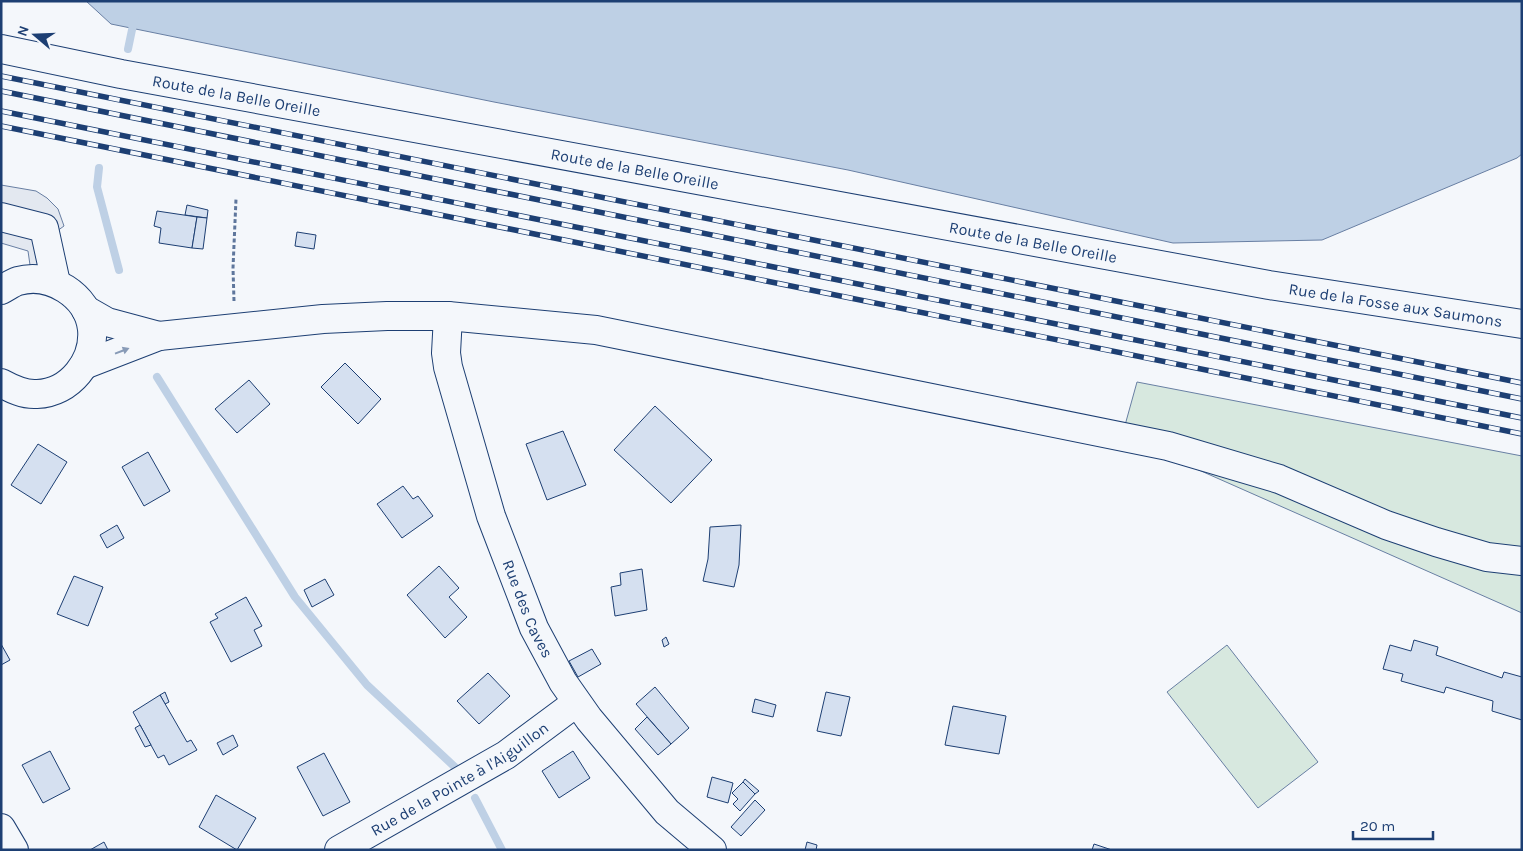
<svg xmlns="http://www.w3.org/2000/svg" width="1523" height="851" viewBox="0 0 1523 851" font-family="Karla,sans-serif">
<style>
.green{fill:#d7e8df;stroke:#687fa3}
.parking{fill:#e3e8f0;stroke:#687fa3}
.water{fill:#bed0e5;stroke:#687fa3}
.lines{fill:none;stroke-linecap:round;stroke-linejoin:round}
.stream{stroke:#bed0e5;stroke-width:8}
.building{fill:#d5e0f0;stroke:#1d3f73}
.minor-casing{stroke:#1d3f73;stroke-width:30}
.major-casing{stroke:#1d3f73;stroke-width:30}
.path{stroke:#5e769c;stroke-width:3;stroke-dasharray:4 2.5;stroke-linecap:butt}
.minor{stroke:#f4f7fb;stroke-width:28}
.major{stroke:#f4f7fb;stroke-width:28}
.rail-casing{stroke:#1d3f73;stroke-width:5.5}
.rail{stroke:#f4f7fb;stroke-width:4;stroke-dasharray:11;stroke-linecap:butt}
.oneway{fill:#889bb7}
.labels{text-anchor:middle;stroke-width:4;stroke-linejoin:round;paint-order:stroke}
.street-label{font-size:16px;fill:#1d3f73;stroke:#f4f7fb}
</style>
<rect width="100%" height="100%" fill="#f4f7fb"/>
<g class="green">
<polygon points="1137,382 1522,456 1522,613 1122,436"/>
<polygon points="1227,645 1318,762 1258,808 1167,692"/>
</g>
<polygon class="parking" points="1,185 36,191 47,198 58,209 64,226 46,239 71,278 30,265 28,251 1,243"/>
<polygon class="water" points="86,1 1522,1 1522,154 1517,158 1322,240 1173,243 848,170 494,102 111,24"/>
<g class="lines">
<g class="stream">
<polyline points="128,49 138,1"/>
<polyline points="99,168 97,187 119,270"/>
<polyline points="157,377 295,597 367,685 457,769"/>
<polyline points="475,798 502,850"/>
</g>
</g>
<g class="building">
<polygon points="187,205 208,210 207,218 185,215"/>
<polygon points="157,211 197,217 192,248 159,243 161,228 154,226"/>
<polygon points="197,217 207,218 203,249 192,248"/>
<polygon points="297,232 316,235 314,249 295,246"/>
<polygon points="345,363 381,399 358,424 321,387"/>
<polygon points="249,380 270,404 237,433 215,409"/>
<polygon points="655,406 712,460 671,503 614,450"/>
<polygon points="563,431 586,485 547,500 526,444"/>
<polygon points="38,444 67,462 41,504 11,485"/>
<polygon points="148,452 170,491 144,506 122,467"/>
<polygon points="403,486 413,499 418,496 433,516 402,538 377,504"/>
<polygon points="117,525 124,538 107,548 100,535"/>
<polygon points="741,525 739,565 734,587 703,581 708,559 710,527"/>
<polygon points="439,566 459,588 449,597 467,617 445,638 407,595"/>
<polygon points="642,569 647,610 615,616 611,587 621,585 620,573"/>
<polygon points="74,576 103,587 88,626 57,614"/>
<polygon points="325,579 334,595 312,607 304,590"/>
<polygon points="246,597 262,626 254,630 262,646 231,662 210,622 218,618 215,614"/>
<polygon points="666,637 669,644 664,647 662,640"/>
<polygon points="1414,640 1438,647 1436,655 1502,678 1504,672 1522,677 1522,720 1492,711 1493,701 1446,687 1444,693 1401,681 1403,674 1383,669 1390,645 1411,651"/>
<polygon points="1,644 10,660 1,665"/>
<polygon points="592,649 601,664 578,677 569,661"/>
<polygon points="488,673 510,696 479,724 457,701"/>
<polygon points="655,687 689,728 671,744 636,704"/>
<polygon points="165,692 169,702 165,704 160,695"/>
<polygon points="826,692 850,697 841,736 817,731"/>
<polygon points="160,695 187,742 191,740 197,750 169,765 164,755 158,758 133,712"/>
<polygon points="755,699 776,705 773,717 752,712"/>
<polygon points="953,706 1006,716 999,754 945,745"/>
<polygon points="647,717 671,744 658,755 635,729"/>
<polygon points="140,725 151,745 145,747 135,728"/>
<polygon points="233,735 238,746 223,755 217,743"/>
<polygon points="50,751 70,789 43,803 22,765"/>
<polygon points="573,751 590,778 559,798 542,771"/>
<polygon points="324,753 350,802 323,816 297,767"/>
<polygon points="712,777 733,783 728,803 707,797"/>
<polygon points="745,779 759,791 755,794 743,782"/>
<polygon points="743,782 755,794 740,811 733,804 738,799 732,793"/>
<polygon points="216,795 256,818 237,850 199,827"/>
<polygon points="755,800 765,810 741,836 731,827"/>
<polygon points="104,842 108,850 90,850"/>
<polygon points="807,842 817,845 816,850 805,850"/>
<polygon points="1094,844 1112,850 1092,850"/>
</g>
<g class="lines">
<defs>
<g id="minor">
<path id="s1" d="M1 49 121 74 1269 285 1522 324"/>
<polyline points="1,217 44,228 56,283"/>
<path id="s2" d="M448 316 446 353 448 367 491 516 534 628 563 682 589 719 667 812 712 850"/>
<polyline points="1,828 14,850"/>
<path id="s3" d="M339 850 506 755 576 703"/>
</g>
<g id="major">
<path d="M1 290C7 287 12 283 18 281 50 272 88 295 92 329 95 361 70 393 37 394 24 395 12 389 1 383"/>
<polyline points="86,310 107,322 159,336"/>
<polyline points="84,365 159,336 323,319 387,316 448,316 596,330 1168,446 1279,479 1386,525 1436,542 1487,557 1522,561"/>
</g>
</defs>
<use href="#minor" class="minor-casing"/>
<use href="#major" class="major-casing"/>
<polyline class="path" points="234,301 233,268 236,199"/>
<use href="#minor" class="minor"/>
<use href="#major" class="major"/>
<defs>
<g id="rail">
<polyline points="1,76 1522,383"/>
<polyline points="1,91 1522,399"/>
<polyline points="1,111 1522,418"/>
<polyline points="1,126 1522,434"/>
</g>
</defs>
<use href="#rail" class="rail-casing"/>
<use href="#rail" class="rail"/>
</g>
<defs><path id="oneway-solid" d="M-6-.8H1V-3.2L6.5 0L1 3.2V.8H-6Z" transform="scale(1.25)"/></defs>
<use class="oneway" href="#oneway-solid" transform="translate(122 351) rotate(-21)"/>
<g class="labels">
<g class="street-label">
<text dy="6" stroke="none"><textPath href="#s1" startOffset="240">Route de la Belle Oreille</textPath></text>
<text dy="6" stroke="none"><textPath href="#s1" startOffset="645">Route de la Belle Oreille</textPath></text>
<text dy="6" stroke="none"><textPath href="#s1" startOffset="1050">Route de la Belle Oreille</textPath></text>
<text dy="6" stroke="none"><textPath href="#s1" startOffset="1418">Rue de la Fosse aux Saumons</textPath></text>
<text dy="6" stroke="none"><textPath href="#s2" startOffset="306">Rue des Caves</textPath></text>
<text dy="6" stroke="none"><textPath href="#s3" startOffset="140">Rue de la Pointe à l'Aiguillon</textPath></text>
</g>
</g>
<rect width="1523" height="851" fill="none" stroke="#1d3f73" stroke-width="5"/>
<g transform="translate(35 35) rotate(289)" stroke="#f4f7fb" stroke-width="4" paint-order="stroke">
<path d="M0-4L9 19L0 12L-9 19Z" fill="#1d3f73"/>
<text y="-8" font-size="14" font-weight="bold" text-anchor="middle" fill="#1d3f73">N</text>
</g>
<path d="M1353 831v8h80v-8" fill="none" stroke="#1d3f73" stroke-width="2.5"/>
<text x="1360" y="831" font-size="15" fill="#1d3f73" stroke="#f4f7fb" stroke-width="4" paint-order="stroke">20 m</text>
</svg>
